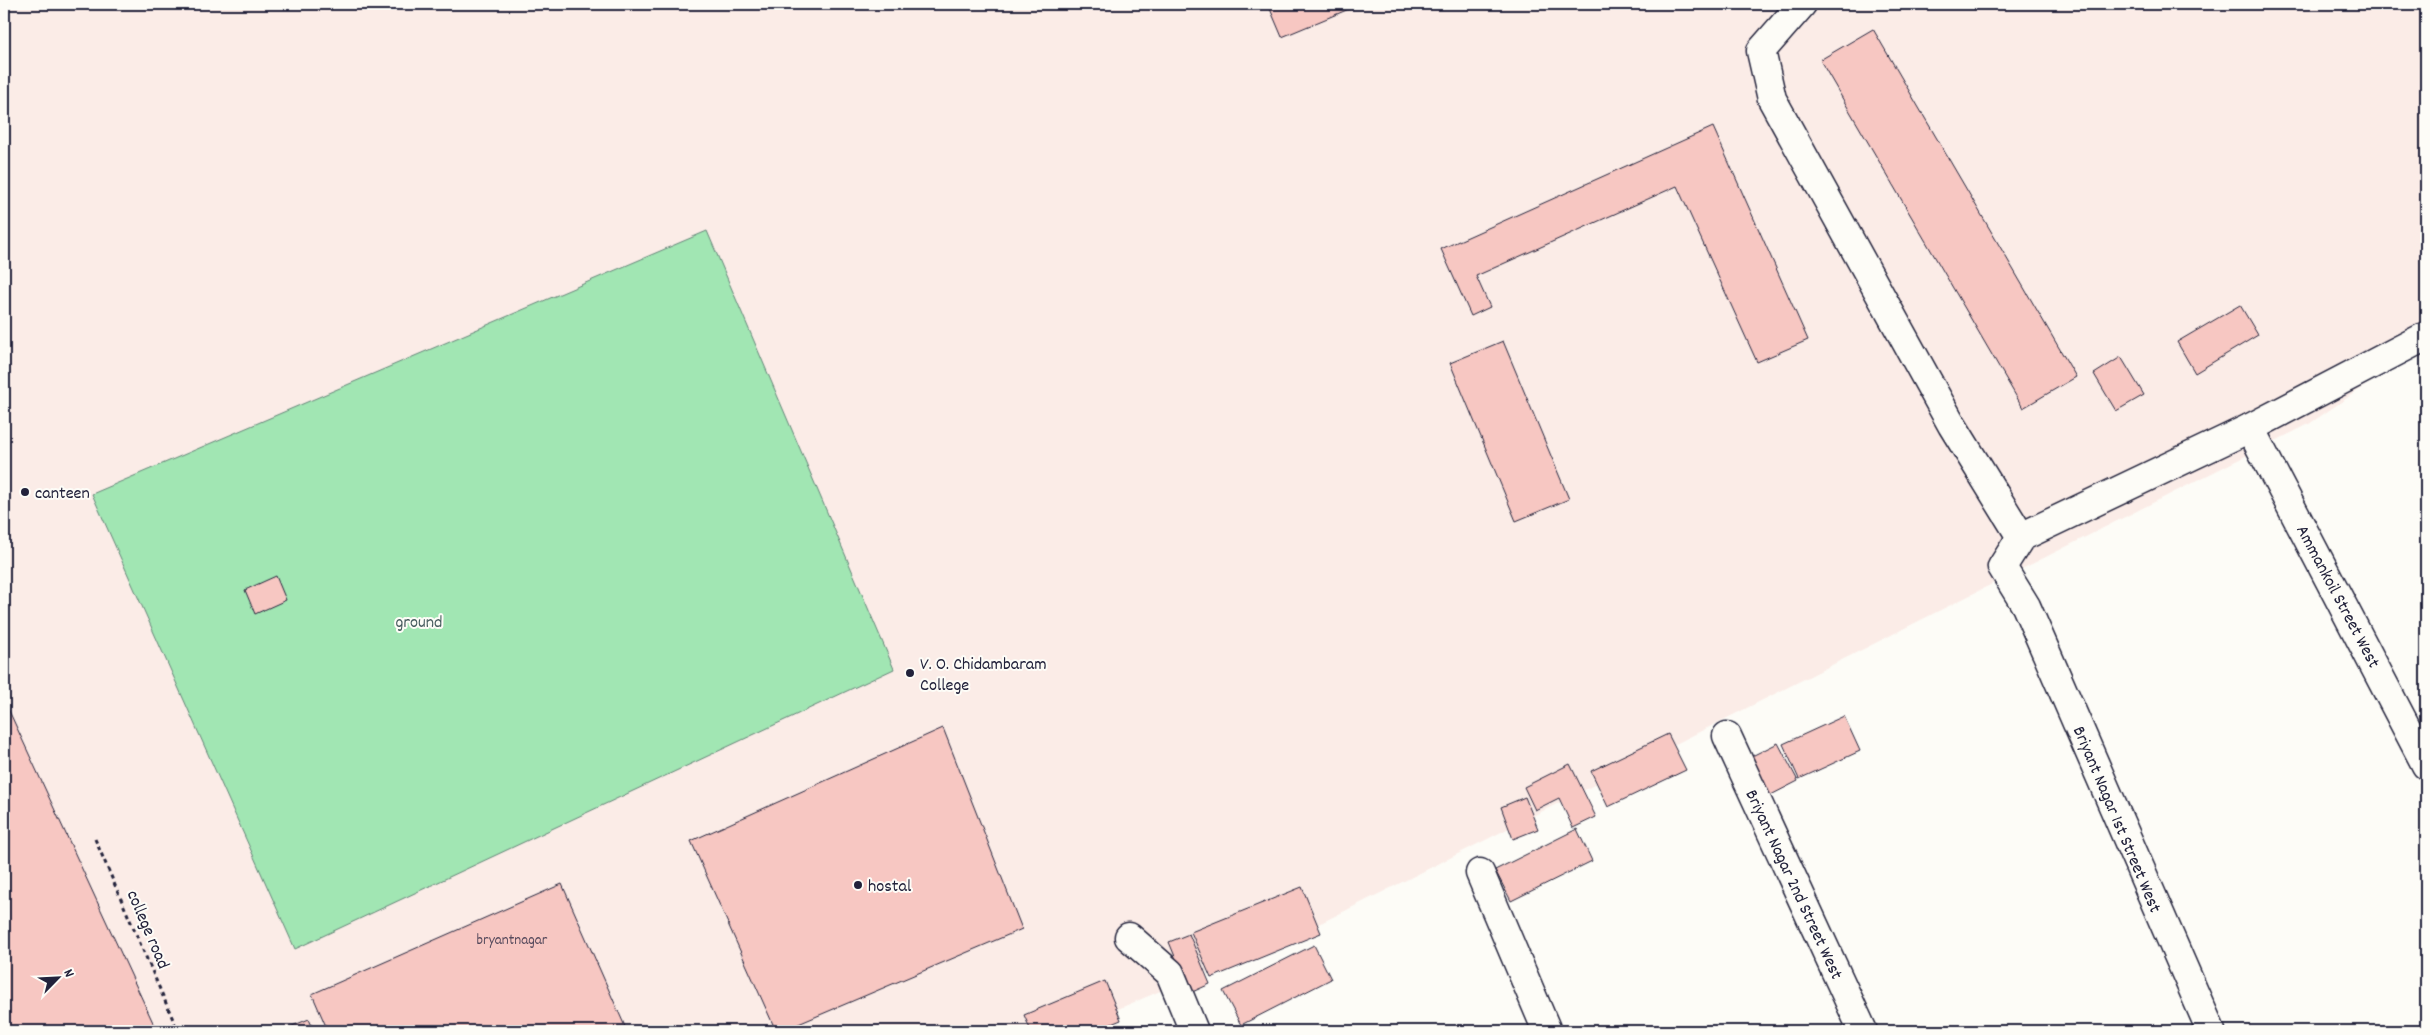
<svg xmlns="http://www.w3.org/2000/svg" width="2430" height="1035" viewBox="0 0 2430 1035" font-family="Dekko,sans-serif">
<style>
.built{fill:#fbece7}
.green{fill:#a1e6b3;stroke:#628477}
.building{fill:#f7c7c2;stroke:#22223b}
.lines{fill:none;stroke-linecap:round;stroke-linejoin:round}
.minor-casing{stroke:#22223b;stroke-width:31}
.path{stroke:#22223b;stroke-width:3;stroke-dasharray:4 4;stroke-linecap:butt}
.minor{stroke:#fdfcf7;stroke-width:28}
.poi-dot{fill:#22223b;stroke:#fdfcf7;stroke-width:2}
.labels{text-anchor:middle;stroke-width:4;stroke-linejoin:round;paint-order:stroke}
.number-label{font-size:15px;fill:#574b5d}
.poi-label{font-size:18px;fill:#22223b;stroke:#fdfcf7;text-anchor:start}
.street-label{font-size:18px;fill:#22223b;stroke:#fdfcf7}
.park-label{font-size:18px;fill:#485d5f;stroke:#fdfcf7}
</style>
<rect width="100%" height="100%" fill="#fdfcf7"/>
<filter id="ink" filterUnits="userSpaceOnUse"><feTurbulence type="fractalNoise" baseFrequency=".02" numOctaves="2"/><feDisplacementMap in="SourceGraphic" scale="10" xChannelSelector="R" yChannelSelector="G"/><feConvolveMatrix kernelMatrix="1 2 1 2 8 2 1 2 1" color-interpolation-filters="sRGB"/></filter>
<g filter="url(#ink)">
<polygon class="built" points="4,4 2426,4 2426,344 2309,424 1323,922 1066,1031 4,1031"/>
<polygon class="green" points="707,231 894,669 295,949 92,494"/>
<g class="building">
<polygon points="1268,4 1361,4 1282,37"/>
<polygon points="1873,29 2076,377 2023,408 1820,60"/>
<polygon points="1713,127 1808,340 1757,362 1677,186 1476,276 1490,307 1471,316 1441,249"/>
<polygon points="2240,305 2258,335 2195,373 2177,342"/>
<polygon points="1503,341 1569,499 1516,521 1450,363"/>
<polygon points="2121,357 2144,395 2116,411 2094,374"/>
<polygon points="276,576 286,600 255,614 245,590"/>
<polygon points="4,700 156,1029 150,1031 4,1031"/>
<polygon points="1844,716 1860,751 1799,779 1783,744"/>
<polygon points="943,728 1022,929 782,1031 776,1031 691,841"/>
<polygon points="1668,734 1686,770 1608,807 1591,771"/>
<polygon points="1778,743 1798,781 1765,798 1746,759"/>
<polygon points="1570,764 1596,817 1573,828 1559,798 1535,810 1524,787"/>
<polygon points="1525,797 1538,829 1513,839 1501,807"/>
<polygon points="1577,829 1592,861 1511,901 1495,870"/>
<polygon points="562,884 627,1031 328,1031 312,994"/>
<polygon points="1302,887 1321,933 1211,978 1191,932"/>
<polygon points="1189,934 1210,984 1190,993 1169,942"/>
<polygon points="1314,945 1331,979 1241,1025 1223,991"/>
<polygon points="1105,981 1121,1020 1094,1031 1031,1031 1024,1015"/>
<polygon points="309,1019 314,1031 285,1031 285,1029"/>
</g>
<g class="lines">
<defs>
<g id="minor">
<polyline points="1802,4 1761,51 1772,99 1952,425 2021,537"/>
<polyline points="2250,428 2426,765"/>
<polyline points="1727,736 1863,1031"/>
<polyline points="1480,873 1547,1031"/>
<polyline points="1129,937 1170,973 1194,1031"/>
<polyline points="2211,1031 2026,606 2002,567 2021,537 2250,428 2426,336"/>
</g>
</defs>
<use href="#minor" class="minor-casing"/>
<polyline class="path" points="95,839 178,1031"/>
<use href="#minor" class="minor"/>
</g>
</g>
<g class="poi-dot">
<circle cx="25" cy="492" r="5"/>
<circle cx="910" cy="673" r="5"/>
<circle cx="858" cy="885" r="5"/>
</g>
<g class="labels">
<g class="number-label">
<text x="512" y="944">bryantnagar</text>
</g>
<g class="poi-label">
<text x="35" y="498">canteen</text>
<text x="920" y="669">V. O. Chidambaram<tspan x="920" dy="21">College</tspan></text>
<text x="868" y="891">hostal</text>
</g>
<g class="street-label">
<text transform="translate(2339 596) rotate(62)" y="6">Ammankoil Street West</text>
<text transform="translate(2118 819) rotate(67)" y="6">Briyant Nagar 1st Street West</text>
<text transform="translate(1795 884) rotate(65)" y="6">Briyant Nagar 2nd Street West</text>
<text transform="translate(149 929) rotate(67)" y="6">college road</text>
</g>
<g class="park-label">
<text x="419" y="627">ground</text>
</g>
</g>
<rect width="2430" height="1035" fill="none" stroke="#fdfcf7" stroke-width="20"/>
<rect x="10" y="10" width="2410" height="1015" fill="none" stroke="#22223b" stroke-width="2" filter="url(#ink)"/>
<g transform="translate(58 978) rotate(66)" stroke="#fdfcf7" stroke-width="4" paint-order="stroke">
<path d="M0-4L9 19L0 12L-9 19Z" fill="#22223b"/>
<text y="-8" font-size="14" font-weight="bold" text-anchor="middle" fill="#22223b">N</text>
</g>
</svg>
